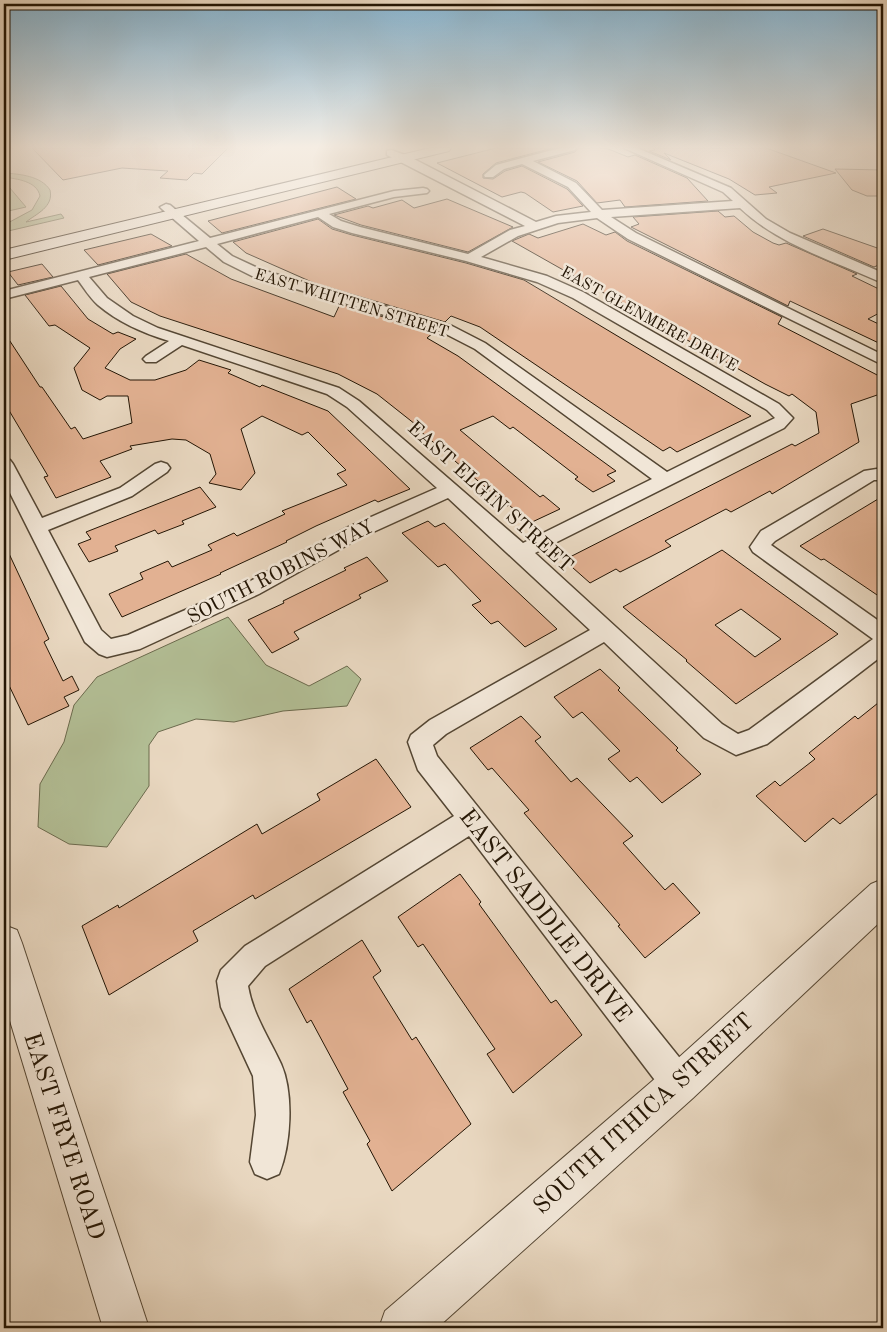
<svg xmlns="http://www.w3.org/2000/svg" width="887" height="1332" viewBox="0 0 887 1332" font-family="'Old Standard TT',serif">
<style>
.green{fill:#b3bf96;stroke:#6b6a4d}
.building{fill:#e2b192;stroke:#231504;fill-rule:evenodd}
.lines{fill:none;stroke-linecap:round;stroke-linejoin:round}
.minor-casing{stroke:#544633;stroke-width:3}
.tertiary-casing{stroke:#544633;stroke-width:2}
.secondary-casing{stroke:#231504;stroke-width:2}
.minor{fill:#f1e6d7;fill-rule:evenodd}
.tertiary{fill:#f1e6d7;fill-rule:evenodd}
.secondary{fill:#f1e6d7;fill-rule:evenodd}
.labels{text-anchor:middle;stroke-width:5;stroke-linejoin:round;paint-order:stroke}
.far-street-label{font-size:16px;fill:#231504;stroke:#f1e6d7}
.street-label{font-size:20px;fill:#231504;stroke:#f1e6d7}
.near-street-label{font-size:24px;fill:#231504;stroke:#f1e6d7}
</style>
<rect width="100%" height="100%" fill="#e9d8c1"/>
<filter id="stains"><feTurbulence type="fractalNoise" baseFrequency=".004" numOctaves="4"/><feColorMatrix values="0 0 0 0 .2 0 0 0 0 .09 0 0 0 0 .02 0 0 0 .5 -.17"/></filter>
<radialGradient id="worn" r=".72"><stop offset=".6" stop-color="#630" stop-opacity="0"/><stop offset="1" stop-color="#630" stop-opacity=".3"/></radialGradient>
<g class="green">
<path d="M4 173C20 174 41 176 50 190 54 207 36 214 26 222L61 214 64 218 4 232V225L32 210 40 196C37 181 17 179 4 177Z"/>
<polygon points="4,181 26,207 4,212"/>
<polygon points="228,617 266,665 309,686 347,666 361,679 347,706 283,711 234,722 196,719 158,732 149,745 149,786 107,847 69,844 38,827 40,784 64,742 74,705 97,677"/>
</g>
<g class="building">
<polygon points="32,148 228,148 202,174 194,173 187,180 160,178 168,171 122,168 63,180"/>
<polygon points="496,148 553,148 496,163 483,174 483,178 493,179 505,171 522,166 567,189 583,206 553,212 525,193 521,192 502,197 437,163"/>
<polygon points="578,148 606,148 628,157 635,155 687,178 708,201 625,207 620,200 597,203 577,181 538,162 575,152"/>
<polygon points="653,148 766,148 836,173 769,187 777,193 755,195 729,179 664,153 671,160 649,151 655,150"/>
<polygon points="835,169 883,170 883,196 867,196 852,190"/>
<polygon points="337,187 356,199 222,233 208,221"/>
<polygon points="447,199 513,227 468,252 361,225 334,215 368,206 373,208 402,200 414,208"/>
<polygon points="718,211 725,217 734,216 753,232 773,243 779,245 786,243 857,274 852,276 883,291 883,311 868,319 883,326 883,345 790,301 788,306 631,227 639,224 633,217"/>
<polygon points="318,219 332,229 352,235 466,263 524,280 751,416 677,452 670,447 663,451 480,327 451,316 445,322 314,283 246,253 233,242"/>
<polygon points="583,224 606,235 615,232 627,241 782,317 778,324 883,378 883,393 851,404 859,442 772,494 770,491 731,512 726,509 665,541 671,546 650,557 620,572 616,569 590,583 564,560 792,444 795,446 819,433 816,412 792,394 789,396 765,384 512,241 529,234 538,238"/>
<polygon points="823,229 883,250 883,263 874,267 803,236"/>
<polygon points="151,234 172,246 98,265 84,250"/>
<polygon points="186,254 231,279 334,317 340,304 434,332 427,338 458,356 616,471 607,475 615,481 593,492 575,479 578,477 513,427 510,429 493,416 460,430 540,497 543,495 560,509 530,523 509,505 507,506 418,429 420,428 377,394 338,374 160,316 131,302 107,274"/>
<polygon points="42,264 53,277 18,285 8,272"/>
<polygon points="61,286 88,319 113,334 118,332 136,339 120,349 105,368 130,380 155,380 186,370 199,360 231,370 228,373 260,387 262,385 328,411 410,489 378,502 375,500 316,526 286,541 287,542 220,573 221,574 122,617 109,594 143,579 140,573 168,561 172,567 212,550 208,545 234,533 237,536 285,514 282,511 347,485 337,474 346,470 308,432 302,435 262,416 241,429 255,473 241,490 209,483 216,474 210,454 186,440 172,439 130,446 132,449 100,461 111,477 56,498 44,477 48,476 4,402 4,332 40,387 42,387 71,429 75,427 83,439 132,423 128,396 107,396 100,400 82,390 74,368 90,348 55,325 49,326 25,295"/>
<polygon points="200,487 216,507 182,521 184,524 158,534 155,530 115,546 118,551 89,562 78,544 91,539 86,532"/>
<polygon points="883,496 883,599 824,559 821,560 800,546"/>
<polygon points="428,521 435,527 444,523 557,629 525,647 498,621 491,624 472,605 481,601 445,564 438,567 402,533"/>
<polygon points="4,543 49,639 44,642 63,681 72,676 79,690 64,697 69,706 28,725 4,675"/>
<path d="M722 550 838 634 736 704 686 661 687 660 623 607ZM741 609 781 639 755 657 715 625Z"/>
<polygon points="367,557 388,581 359,595 361,598 294,632 299,639 272,653 248,620 284,603 283,601 346,570 344,568"/>
<polygon points="600,669 620,688 618,690 678,748 676,750 701,774 662,803 637,777 630,782 608,759 620,751 582,712 573,718 554,697"/>
<polygon points="883,699 883,789 840,824 833,818 805,842 756,796 775,781 780,786 815,759 809,753 855,716 858,719"/>
<polygon points="521,716 541,737 535,741 571,782 577,778 633,836 623,843 665,890 673,883 700,913 645,958 618,926 620,925 524,813 529,810 492,768 488,770 470,748"/>
<polygon points="376,759 411,807 255,899 253,895 193,931 198,941 109,995 82,926 118,905 119,908 257,824 262,834 320,800 317,794"/>
<polygon points="460,874 481,902 479,904 551,1003 556,1000 582,1035 513,1093 487,1054 495,1049 423,944 418,947 398,917"/>
<polygon points="362,940 381,971 373,977 412,1040 416,1037 471,1124 392,1191 367,1144 370,1141 343,1092 348,1089 311,1020 307,1023 289,989"/>
</g>
<g class="lines">
<defs>
<path id="minor" d="M560 148H576L575 150 533 161 576 183 602 210 733 201 723 192 624 148H637L731 188 766 219 790 233 883 273V282L878 281C831 260 778 244 740 208L611 217 636 233 883 355V365L628 239 597 218 558 223 518 236 481 257 547 276 583 292 779 404 793 418 784 428 535 553 722 724 738 734 749 730 873 639 753 552 750 547 761 531 864 471 883 468V480H874L775 541 771 545 883 624V655L767 744 736 755 704 738 604 642 446 734 433 745 437 756 691 1072 695 1084 691 1096 679 1100 667 1096 469 836 265 966 248 986C253 1015 269 1038 281 1064 294 1093 291 1145 279 1174L267 1179 255 1174 250 1162 256 1115 253 1076 221 1007 217 981 221 970 245 946 454 816 418 770 408 742 411 735 430 720 590 630 448 498 360 538 259 594 140 649 107 657 99 654 85 642 4 481V459L10 460 13 464 42 518 120 488 155 464 161 462 167 464 170 468 167 472 132 496 48 530 101 630 111 639 128 635 245 584 346 528 437 488 347 407 327 394 182 345 156 362H146L143 359 146 356 169 341C143 333 118 322 98 305 90 298 84 288 78 280L4 299V291L199 241 162 209 160 207 166 204 170 205 210 238 394 191 423 188 427 189 429 191 427 193 394 197 329 214 341 221 360 227 468 254 510 230 525 226 387 155V151L391 150 408 156 536 222 556 216 591 212 568 187 522 164 504 169 493 177H485L484 175 496 165ZM318 217 333 227 352 233 466 261 537 282 573 298 767 410 775 418 667 472 485 343 452 326 262 270 232 256 217 244ZM206 247 224 262 252 276 442 332 475 349 652 479 523 543 359 401 339 388 158 328 133 316 107 298 89 277Z"/>
<g id="tertiary">
<polygon points="883,879 883,919 693,1098 437,1328 379,1328 385,1311 665,1070 871,884"/>
<polygon points="4,925 17,930 22,943 149,1328 103,1328 4,1001"/>
</g>
<polygon id="secondary" points="430,148 451,148 449,151 4,260 4,250"/>
</defs>
<use href="#minor" class="minor-casing"/>
<use href="#tertiary" class="tertiary-casing"/>
<use href="#secondary" class="secondary-casing"/>
<use href="#minor" class="minor"/>
<use href="#tertiary" class="tertiary"/>
<use href="#secondary" class="secondary"/>
</g>
<linearGradient id="sky" x2="0" y2="1"><stop stop-color="#87b6d3"/><stop offset="0.44" stop-color="#f5ede3"/><stop offset="1" stop-color="#f5ede3" stop-opacity="0"/></linearGradient>
<rect width="887" height="334" fill="url(#sky)"/>
<g class="labels">
<g class="far-street-label">
<text transform="translate(352 302) rotate(17)" y="6">EAST WHITTEN STREET</text>
<text transform="translate(650 318) rotate(29)" y="6">EAST GLENMERE DRIVE</text>
</g>
<g class="street-label">
<text transform="translate(491 496) rotate(42)" y="7">EAST ELGIN STREET</text>
<text transform="translate(280 571) rotate(-27)" y="7">SOUTH ROBINS WAY</text>
</g>
<g class="near-street-label">
<text transform="translate(546 915) rotate(52)" y="8">EAST SADDLE DRIVE</text>
<text transform="translate(643 1113) rotate(-42)" y="8">SOUTH ITHICA STREET</text>
<text transform="translate(65 1136) rotate(72)" y="8">EAST FRYE ROAD</text>
</g>
</g>
<rect width="887" height="1332" fill="none" stroke="#e9d8c1" stroke-width="20"/>
<rect x="5" y="5" width="877" height="1322" fill="none" stroke="#231504" stroke-width="2.5"/>
<rect x="10" y="10" width="867" height="1312" fill="none" stroke="#231504"/>
<rect width="100%" height="100%" filter="url(#stains)"/>
<rect width="100%" height="100%" fill="url(#worn)"/>
</svg>
